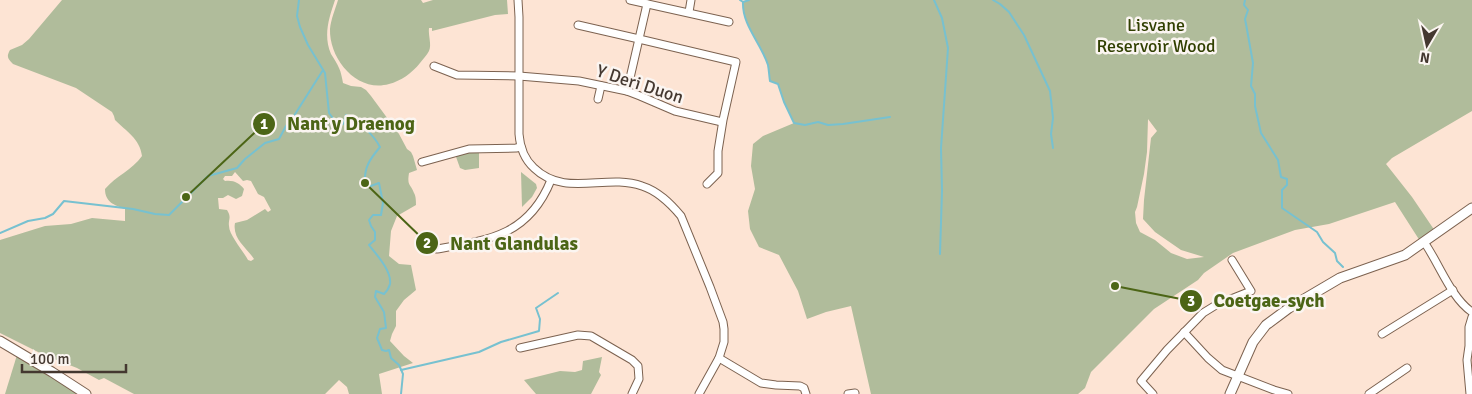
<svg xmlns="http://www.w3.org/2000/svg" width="1472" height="394" viewBox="0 0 1472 394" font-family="Signika,sans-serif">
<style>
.green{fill:#b0bc9b;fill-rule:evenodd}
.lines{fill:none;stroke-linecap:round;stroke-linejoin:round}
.stream{stroke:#77c1d0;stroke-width:2}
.minor-casing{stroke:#7c6250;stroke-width:9}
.major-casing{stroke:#7c6250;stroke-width:11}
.minor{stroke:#fff;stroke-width:7}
.major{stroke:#fff;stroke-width:9}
.labels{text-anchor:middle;stroke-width:5;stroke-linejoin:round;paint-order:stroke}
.park-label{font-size:18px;fill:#303f00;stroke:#fbf5f1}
.street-label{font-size:18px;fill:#443830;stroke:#fbf5f1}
.leader{fill:none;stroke:#4c6516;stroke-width:2}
.callout-dot{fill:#4c6516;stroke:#fbf5f1;stroke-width:2}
.mark-label{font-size:15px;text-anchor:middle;font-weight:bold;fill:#fff}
.callout-label{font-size:19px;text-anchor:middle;font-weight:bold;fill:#4c6516;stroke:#fbf5f1;stroke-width:5;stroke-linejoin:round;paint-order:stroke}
</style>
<rect width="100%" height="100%" fill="#fde4d4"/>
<g class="green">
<path d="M62 0H335C329 18 323 35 331 54 334 59 337 63 339 68 341 72 342 78 343 83L351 86 361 87 366 90 371 96 399 134 407 149 411 152 413 156 417 170 409 173C407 186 410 183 414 193 416 196 416 202 416 205L397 216 391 231 389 256 399 264 411 265 416 290 404 300 396 311V326L392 334 390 341 404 356 413 363 379 374 382 394H349L347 387 339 380 325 394H134L104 378 99 380 77 368 44 355 0 333V240L45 226 71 224 92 218 125 221V209C114 205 105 202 105 189 116 176 132 170 142 156 140 139 126 131 115 120L114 116 112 112 76 88 13 64C8 59 6 57 10 50L22 45 29 39ZM235 172 243 181 247 180 251 181 258 194 264 197 271 210 268 212 265 209 247 220 235 223C232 239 247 248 254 259L251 261 248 260C244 252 229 235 229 226 228 219 232 218 227 210L219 209 218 198H223L228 195 236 199 242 196 244 189C239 183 234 180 225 181L223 179 225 176H232Z"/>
<path d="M338 0H421L423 3 433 0H507L508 14 495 15 432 31V28H429C428 35 432 45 429 51 427 55 423 59 420 63 412 73 401 81 389 84 357 93 329 59 330 29 331 19 335 10 338 0Z"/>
<path d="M749 0H1472V111L1392 158 1386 164 1412 197 1435 231 1420 241 1395 202 1329 224 1295 230 1233 253 1204 273 1198 280 1154 309 1091 372 1085 388 1078 394H871L851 306 826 312 807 319 798 291 779 255 759 247 750 229 748 211 755 189 751 166 753 144 763 136 794 123 784 102 778 84 770 81C769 75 769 70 768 65 761 43 742 25 743 2ZM1148 119 1157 131 1151 138 1144 200 1143 219 1155 232 1181 250 1204 257 1187 259 1171 253 1155 240 1140 232 1136 223 1135 212 1137 207 1144 174 1147 152Z"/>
<polygon points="479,150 479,168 465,170 460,168 455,154"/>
<polygon points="521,172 536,184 537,188 532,197 522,207"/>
<polygon points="17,355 78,394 5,394"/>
<polygon points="602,357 599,372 601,375 591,394 536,394 524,380 560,371 575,372 582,370 583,361"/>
</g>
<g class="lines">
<g class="stream">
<path d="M299 0 297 16 300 27 308 45 325 73 329 113 338 125 343 124 346 115C360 123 372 132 380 147 370 159 364 167 365 183L371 186 379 183 383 203 381 215H373L369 220 371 226 375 232V240L369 245C376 254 392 271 390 284 389 288 387 291 384 294L376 291 375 297 384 312 386 328 380 329 377 338 382 350 386 351 389 350 391 358 399 365 403 374 401 394"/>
<polyline points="740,0 743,2 749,0"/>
<polyline points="934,0 942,18 948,48 941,148 942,191 940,254"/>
<polyline points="993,0 1000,4 1009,12 1024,35 1050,91 1053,118 1051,134 1053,148"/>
<polyline points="1245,0 1244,5 1248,10 1245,19 1246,24 1253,63 1251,86 1255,94 1255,106 1261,133 1278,160 1281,177 1287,179 1287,185 1282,190 1282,208 1317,232 1323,242 1335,253 1337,261 1343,267"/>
<path d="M743 2C742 25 761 43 768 65 769 70 769 75 770 81L778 84 784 102 794 123 805 125 818 122 828 125 843 124 890 117"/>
<polyline points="0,233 28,221 45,218 53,214 64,201 133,209 155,214 169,215 208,176 237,168 245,159 265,143 279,139 286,126 292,119 323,70"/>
<polyline points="401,370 479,352 501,342 539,331 540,319 536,308 558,293"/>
</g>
<defs>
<g id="minor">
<path d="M518 0 519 17V134C520 147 524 159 534 168 565 198 606 173 642 186 658 191 670 203 681 216L710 287 723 322 724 329V342L719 358 699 394"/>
<polyline points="630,0 729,22"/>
<polyline points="689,12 691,0"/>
<polyline points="578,25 639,39 736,62 723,120 718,151 718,173 707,184"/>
<polyline points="434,66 457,75 519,76 579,81 627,91 640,96 675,111 722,122"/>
<polyline points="627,91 647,4"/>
<polyline points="598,99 601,86"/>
<polyline points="422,162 469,149 516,148 521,147"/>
<path d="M1424 242C1439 263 1451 298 1472 312"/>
<path d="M437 249C490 240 529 235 551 180"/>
<polyline points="1184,332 1208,358 1222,370 1274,390 1288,394"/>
<polyline points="1382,334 1453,290"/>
<polyline points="520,348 578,335 591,336 632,360 638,366 639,379 632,394"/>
<polyline points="719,358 761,383 776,385 800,386 804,388 806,394"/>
<polyline points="848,394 855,393"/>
<polyline points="1153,394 1141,381 1167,350 1203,313 1216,305 1251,291 1232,260"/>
<polyline points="1369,394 1407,368"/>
<polyline points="1470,394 1467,360 1469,346 1469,327 1472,317"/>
</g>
<g id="major">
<polyline points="0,341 52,372 86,394"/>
<polyline points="1230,394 1253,342 1266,325 1289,308 1340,278 1405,255 1472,208"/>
</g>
</defs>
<use href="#minor" class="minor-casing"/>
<use href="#major" class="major-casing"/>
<use href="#minor" class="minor"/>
<use href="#major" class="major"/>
</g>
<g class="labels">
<g class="park-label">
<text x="1156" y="31">Lisvane<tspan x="1156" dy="21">Reservoir Wood</tspan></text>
</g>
<g class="street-label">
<text transform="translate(640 84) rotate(18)" y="6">Y Deri Duon</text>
</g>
</g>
<path class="leader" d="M186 197L264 124M365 183L427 243M1115 286L1191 301"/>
<g class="callout-dot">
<circle cx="186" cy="197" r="5"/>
<circle cx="365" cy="183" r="5"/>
<circle cx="1115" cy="286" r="5"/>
<circle cx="264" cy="124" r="12"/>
<circle cx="427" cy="243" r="12"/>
<circle cx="1191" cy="301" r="12"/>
</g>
<g class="mark-label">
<text x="264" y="129">1</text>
<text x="427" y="248">2</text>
<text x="1191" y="306">3</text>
</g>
<g class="callout-label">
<text x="351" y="130">Nant y Draenog</text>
<text x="514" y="250">Nant Glandulas</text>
<text x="1269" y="307">Coetgae-sych</text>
</g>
<g transform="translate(1427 45) rotate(189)" stroke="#fbf5f1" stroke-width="4" paint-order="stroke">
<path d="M0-4L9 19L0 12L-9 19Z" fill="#443830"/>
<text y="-8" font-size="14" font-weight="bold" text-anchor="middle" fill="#443830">N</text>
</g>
<path d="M22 364v8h104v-8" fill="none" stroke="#443830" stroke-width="2.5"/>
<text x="30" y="364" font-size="15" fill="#443830" stroke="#fbf5f1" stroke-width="4" paint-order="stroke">100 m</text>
</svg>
